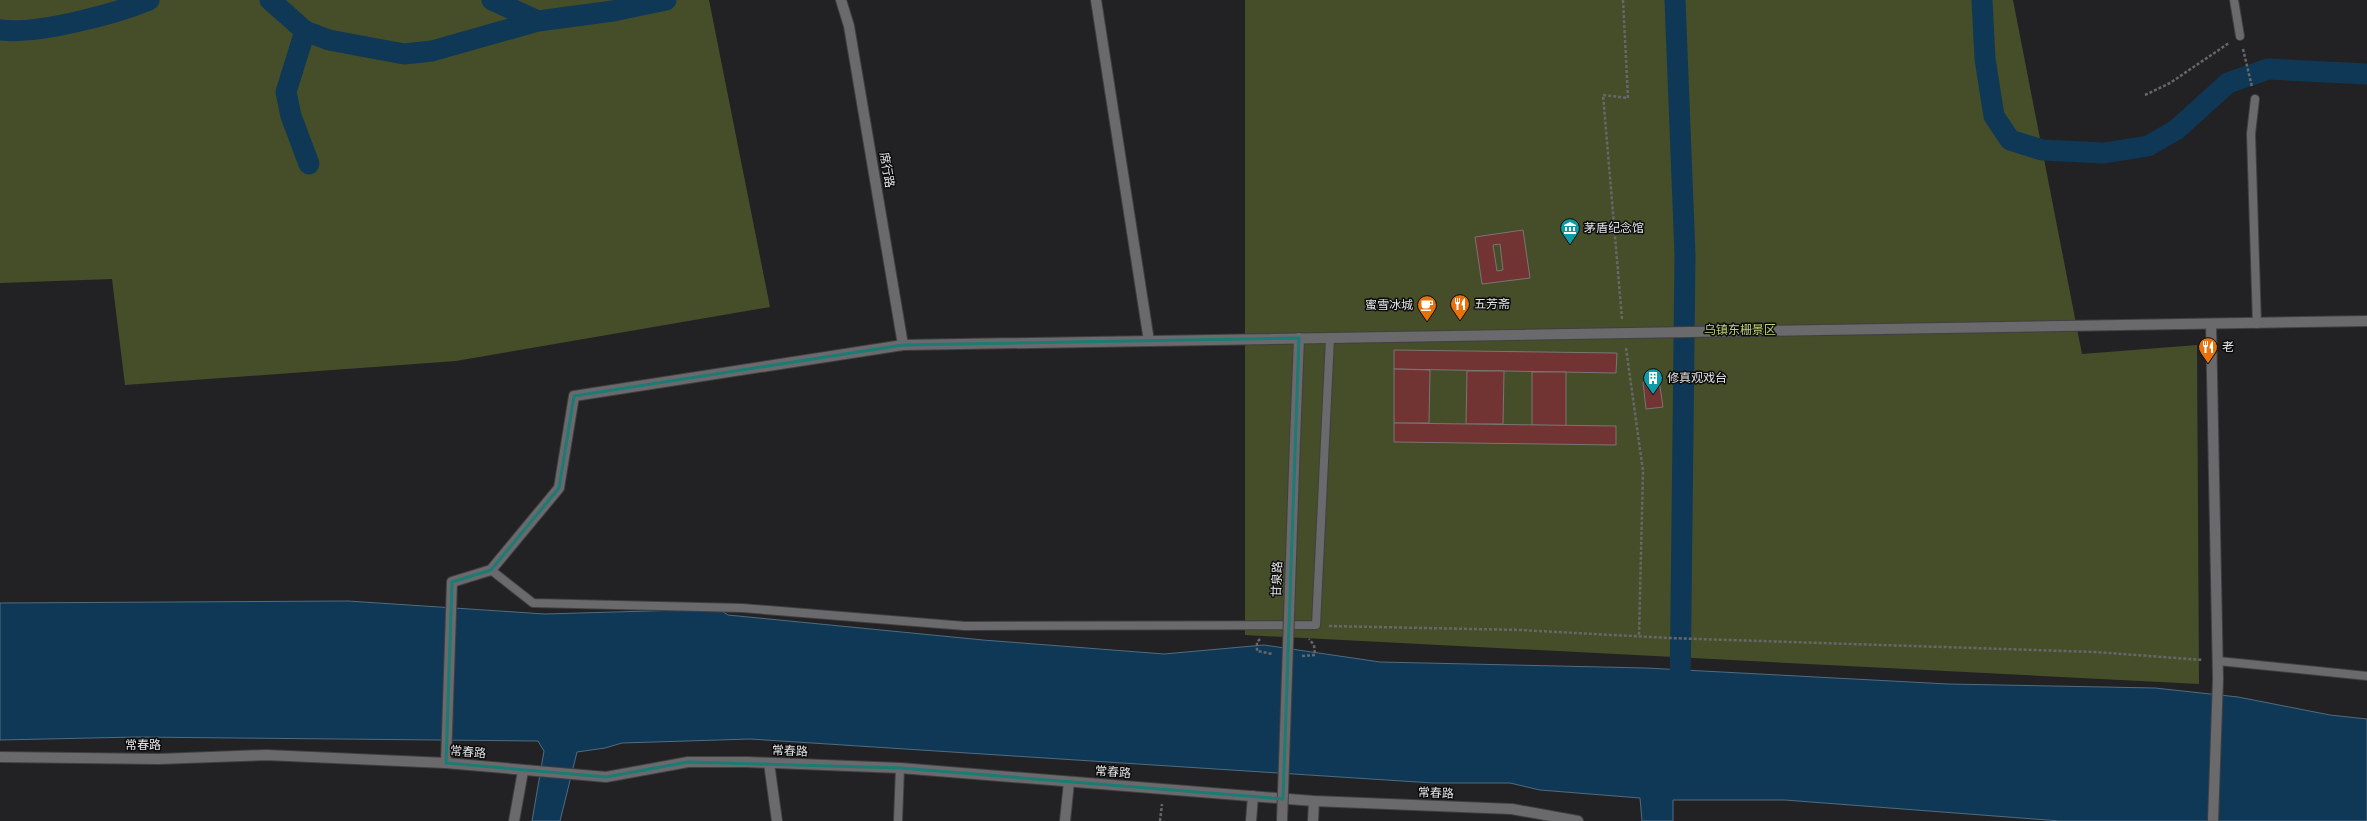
<svg xmlns="http://www.w3.org/2000/svg" width="2367" height="821" viewBox="0 0 2367 821" font-family="'DejaVu Sans','Noto Sans SC',sans-serif">
<style>
.green{fill:#454e29}
.water{fill:#0f3856;stroke:#4f6c81}
.lines{fill:none;stroke-linecap:round;stroke-linejoin:round}
.canal{stroke:#0f3856;stroke-width:21}
.building{fill:#723432;stroke:#797575;fill-rule:evenodd}
.service-casing{stroke:#403f42;stroke-width:10}
.minor-casing{stroke:#403f42;stroke-width:12}
.tertiary-casing{stroke:#403f42;stroke-width:12}
.path{stroke:#676769;stroke-width:2.5;stroke-dasharray:3 2;stroke-linecap:butt}
.service{stroke:#6a6a6d;stroke-width:8}
.minor{stroke:#6a6a6d;stroke-width:10}
.tertiary{stroke:#6a6a6d;stroke-width:10}
.tertiary-bridge-casing{stroke:#403f42;stroke-width:12;stroke-linecap:butt}
.tertiary-bridge{stroke:#6a6a6d;stroke-width:10}
.marked{fill:none;stroke:#1a7c74;stroke-width:3;stroke-linejoin:round}
.labels{text-anchor:middle;stroke-width:3;stroke-linejoin:round;paint-order:stroke}
.street-label{font-size:12px;fill:#e4e4e6;stroke:#0c0c0d}
.poi-label{font-size:12px;fill:#e4e4e6;stroke:#0c0c0d;text-anchor:start}
.park-label{font-size:12px;fill:#bdd379;stroke:#0c0c0d}
</style>
<rect width="100%" height="100%" fill="#222225"/>
<g class="green">
<polygon points="0,0 709,0 770,307 456,361 125,385 112,279 0,283"/>
<polygon points="1245,0 2013,0 2082,354 2197,345 2199,684 1245,635"/>
</g>
<polygon class="water" points="348,601 545,614 718,609 728,615 983,640 1164,654 1264,645 1380,662 1646,668 1948,684 2155,688 2238,697 2330,715 2367,719 2367,821 2060,821 1785,800 1673,800 1673,821 1642,821 1640,798 1540,790 1510,783 1433,783 750,739 622,743 605,748 577,752 560,821 532,821 544,751 538,741 136,737 0,740 0,603"/>
<g class="lines">
<g class="canal">
<polyline points="270,0 305,31 329,40 404,54 432,51 538,21 613,11 666,0"/>
<polyline points="492,0 538,21"/>
<polyline points="1675,0 1685,255 1680,697"/>
<polyline points="1982,0 1985,59 1994,116 2010,140 2042,150 2104,153 2148,146 2176,130 2228,83 2268,69 2367,74"/>
<path d="M0 30C36 35 115 14 149 0"/>
<polyline points="305,31 286,92 291,116 309,164"/>
</g>
</g>
<g class="building">
<path d="M1523 230 1530 278 1482 284 1475 237ZM1500 244 1503 270 1497 271 1493 245Z"/>
<polygon points="1394,350 1617,353 1616,373 1394,369"/>
<polygon points="1394,369 1430,370 1429,423 1394,423"/>
<polygon points="1467,371 1504,371 1503,424 1466,424"/>
<polygon points="1532,372 1566,372 1566,426 1532,425"/>
<polygon points="1659,380 1663,407 1646,409 1643,382"/>
<polygon points="1394,423 1616,426 1616,445 1394,442"/>
</g>
<g class="lines">
<defs>
<g id="service">
<polyline points="2234,0 2240,36"/>
<polyline points="2255,99 2251,134 2257,324"/>
<polyline points="491,570 533,603 742,608 965,626 1316,625 1330,338"/>
<polyline points="2218,661 2367,676"/>
<polyline points="898,821 900,768"/>
</g>
<g id="minor">
<polyline points="1096,0 1149,341"/>
<polyline points="2211,324 2218,679 2213,821"/>
<polyline points="0,757 159,759 266,755 446,763 606,777 688,762 748,762 900,768 1314,801 1512,809 1578,821"/>
<polyline points="769,763 777,821"/>
<polyline points="514,821 523,771"/>
<polyline points="1065,821 1069,782"/>
<polyline points="1251,821 1253,796"/>
<polyline points="1313,821 1314,801"/>
</g>
<g id="tertiary">
<polyline points="841,0 849,26 903,345"/>
<polyline points="1295,440 1299,338"/>
<polyline points="446,763 452,582 491,570 559,488 574,396 903,345 2367,321"/>
</g>
</defs>
<use href="#service" class="service-casing"/>
<use href="#minor" class="minor-casing"/>
<use href="#tertiary" class="tertiary-casing"/>
<g class="path">
<polyline points="2243,49 2252,87"/>
<polyline points="2145,95 2170,83 2229,43"/>
<polyline points="1622,319 1603,95 1628,98 1623,0"/>
<polyline points="1626,348 1643,471 1639,636"/>
<polyline points="1329,626 1520,630 1669,638 2095,652 2203,660"/>
<polyline points="1260,639 1257,642 1257,651 1273,654"/>
<polyline points="1302,656 1315,655 1314,645 1309,639"/>
<polyline points="1160,821 1162,804"/>
</g>
<use href="#service" class="service"/>
<use href="#minor" class="minor"/>
<use href="#tertiary" class="tertiary"/>
<defs>
<polyline id="tertiary-bridge" points="1282,821 1295,440"/>
</defs>
<use href="#tertiary-bridge" class="tertiary-bridge-casing"/>
<use href="#tertiary-bridge" class="tertiary-bridge"/>
</g>
<path class="marked" d="M1299 338 1283 799 900 768 688 762 606 777 446 763 452 582 491 570 559 488 574 396 903 345Z"/>
<defs>
<symbol id="museum-pin" viewBox="-11 -11 22 30"><path d="M0 17L-7.5 6A9.5 9.5 0 1 1 7.5 6Z" fill="#0f9aa8" stroke="#0c0c0d"/><path d="M0-6L6-3V-2H-6V-3ZM-5-1h2V3h-2ZM-1-1h2V3h-2ZM3-1h2V3H3ZM-6 4H6V6H-6Z" fill="#fff"/></symbol>
<symbol id="restaurant-pin" viewBox="-11 -11 22 30"><path d="M0 17L-7.5 6A9.5 9.5 0 1 1 7.5 6Z" fill="#e8710a" stroke="#0c0c0d"/><path d="M-5-6h1v4h1v-4h1v4h1v-4h1v5L-1.5 .5V6h-2V.5L-5-1ZM5-6V6H3V1.5H1.5Q1.5-4 5-6Z" fill="#fff"/></symbol>
<symbol id="cafe-pin" viewBox="-11 -11 22 30"><path d="M0 17L-7.5 6A9.5 9.5 0 1 1 7.5 6Z" fill="#e8710a" stroke="#0c0c0d"/><path d="M-5.5-4.5H6V0H3Q3 3.5 0 3.5H-2.5Q-5.5 3.5-5.5 0ZM3-3.2v2h1.7v-2ZM-6 4.5H4V6H-6Z" fill="#fff"/></symbol>
<symbol id="building-pin" viewBox="-11 -11 22 30"><path d="M0 17L-7.5 6A9.5 9.5 0 1 1 7.5 6Z" fill="#0f9aa8" stroke="#0c0c0d"/><path d="M-4-6H4V6H1V3H-1V6H-4ZM-2.5-4.3h1.7v1.8h-1.7ZM.8-4.3h1.7v1.8H.8ZM-2.5-1h1.7V.8h-1.7ZM.8-1h1.7V.8H.8Z" fill="#fff"/></symbol>
</defs>
<g fill-rule="evenodd">
<use href="#museum-pin" x="1559" y="217" width="22" height="30"/>
<use href="#restaurant-pin" x="1449" y="293" width="22" height="30"/>
<use href="#cafe-pin" x="1416" y="294" width="22" height="30"/>
<use href="#restaurant-pin" x="2197" y="336" width="22" height="30"/>
<use href="#building-pin" x="1642" y="367" width="22" height="30"/>
</g>
<g class="labels">
<g class="street-label">
<text transform="translate(887 170) rotate(80)" y="4">席行路</text>
<text transform="translate(1277 579) rotate(-88)" y="4">甘泉路</text>
<text x="143" y="749">常春路</text>
<text transform="translate(790 751) rotate(2)" y="4">常春路</text>
<text transform="translate(468 752) rotate(5)" y="4">常春路</text>
<text transform="translate(1113 772) rotate(4)" y="4">常春路</text>
<text transform="translate(1436 793) rotate(2)" y="4">常春路</text>
</g>
<g class="poi-label">
<text x="1584" y="232">茅盾纪念馆</text>
<text x="1474" y="308">五芳斋</text>
<text x="1413" y="309" text-anchor="end">蜜雪冰城</text>
<text x="2222" y="351">老</text>
<text x="1667" y="382">修真观戏台</text>
</g>
<g class="park-label">
<text x="1740" y="334">乌镇东栅景区</text>
</g>
</g>
</svg>
